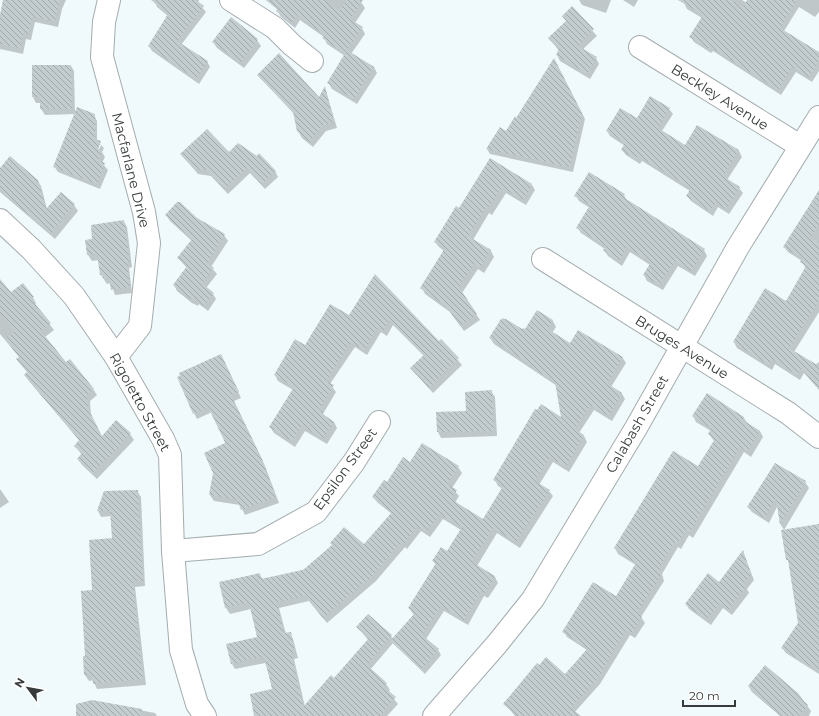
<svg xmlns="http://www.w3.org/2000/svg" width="819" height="716" viewBox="0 0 819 716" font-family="Montserrat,sans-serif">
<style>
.shadow{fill:#0003;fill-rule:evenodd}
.building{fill:url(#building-back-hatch)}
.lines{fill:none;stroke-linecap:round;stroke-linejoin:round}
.minor-casing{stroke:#a4acae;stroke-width:24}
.minor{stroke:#fff;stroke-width:22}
.labels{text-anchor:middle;stroke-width:3.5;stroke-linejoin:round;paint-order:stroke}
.street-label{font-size:14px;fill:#373b3b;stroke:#fff}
</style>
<defs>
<pattern id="building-back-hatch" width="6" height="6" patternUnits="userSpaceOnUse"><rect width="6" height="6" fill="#c3ccce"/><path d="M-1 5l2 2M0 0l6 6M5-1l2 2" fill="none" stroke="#9fa7a8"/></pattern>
</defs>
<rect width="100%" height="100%" fill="#f0f9fb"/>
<g class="shadow">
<polygon points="4,0 66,0 62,9 58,27 35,22 31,40 26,39 23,54 0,49 0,20"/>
<polygon points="154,0 199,0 198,3 206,12 181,45 207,61 210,67 199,84 152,51 149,46 168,16 157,7"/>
<polygon points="266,0 358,0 361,2 365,8 355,23 362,28 365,34 351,54 374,67 377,73 357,104 332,89 329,83 345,56 327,44 324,37 300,20 295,28 280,16 278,10"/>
<polygon points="579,0 611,0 606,13 582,5"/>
<polygon points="623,0 638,0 634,7"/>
<polygon points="686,0 742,0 762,12 774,0 819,0 819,12 815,17 799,7 784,31 819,53 819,71 812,82 796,72 781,95 713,51 711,53 694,42 691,37 702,18 687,9 684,3"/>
<polygon points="572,8 597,36 582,50 596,58 599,64 590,79 560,61 557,55 559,51 550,38 567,22"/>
<polygon points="231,19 257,40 261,46 244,68 217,48 213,42"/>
<polygon points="557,65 585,119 573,172 490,154 487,149 506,132 517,119"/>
<polygon points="33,66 71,66 74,71 75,114 45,115 41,109 41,103 36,103 33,97"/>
<polygon points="258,75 319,99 325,88 337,128 326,131 313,147 302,138 298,131 295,115"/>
<polygon points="669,109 673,114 662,131 686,146 698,126 739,151 742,157 727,180 739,188 743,193 729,214 718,207 713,216 691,201 687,196 690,191 642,161 640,164 626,155 622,150 625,146 610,136 607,131"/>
<path d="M94 115 97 121V141L104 148 102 152 105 157 102 163 108 170 100 189 58 172 54 166ZM99 145H101L97 154Z"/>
<polygon points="229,153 275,171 278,177 265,189 250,173 228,194 211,176 198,174 181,154"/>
<polygon points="490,160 532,185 535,190 526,205 506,193 492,215 489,213 473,240 491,251 494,257 484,273 478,269 462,293 480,320 464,331 450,312 425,294 422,288 444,251 439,247 435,242 459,209"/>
<polygon points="0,169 37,180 41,186 47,209 61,193 74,205 78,211 55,239 0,192"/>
<polygon points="624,195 627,201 704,250 707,256 695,276 678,266 663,290 647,281 644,275 650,265 630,252 622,266 608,256 604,250 605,249 581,233 578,228 590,208 579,201 576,196"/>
<polygon points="819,200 819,312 794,352 815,365 819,362 819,390 804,373 800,380 775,364 772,370 737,348 734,342 786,302 806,269 802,261 788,252 784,247"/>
<polygon points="166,215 197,218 224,235 228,241 211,267 217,274 206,288 213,294 216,299 208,311 199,304 198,306 192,303 177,291 174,285 187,268 178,258 192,241 170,221"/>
<polygon points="124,222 127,227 132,267 129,268 132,293 115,295 111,283 107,284 101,275 99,260 92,261 88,255 94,240"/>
<polygon points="375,276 439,342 441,341 462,365 433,393 411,368 424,356 393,325 387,336 381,332 367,355 355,347 330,384 336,392 323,414 334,422 337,428 327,444 305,431 295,447 274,433 270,427 293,390 278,381 275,375 305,347 349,317"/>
<polygon points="0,280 11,294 23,284 33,298 36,303 35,305 54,330 45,337 66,363 93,389 97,395 90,401 91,415 102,438 116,422 130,434 134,440 97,479 82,465 78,459 82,455 75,446 80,441 29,381 25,375 28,373 18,359 20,358 0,334"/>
<path d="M537 311 553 321 556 327 552 333 570 344 622 357 626 363 611 387 622 394 625 399 612 421 594 410 579 433 584 436 587 442 569 472 553 462 539 485 549 491 553 496 520 548 497 533 477 566 495 577 498 583 488 598 484 596 468 625 444 611 426 639 438 650 441 655 425 674 393 643 370 670 386 684 390 690 388 692 398 704 387 716H255L273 690 266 665 265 663 235 669 232 664 258 638 251 609 230 614 226 608 220 583 259 574 263 579 303 570 365 546 392 514 377 502 373 497 410 463 458 467 462 473 452 488 459 496 455 503 484 520 503 489 498 486 495 480 562 419 557 386 494 344 490 338 503 318 522 331 525 330ZM443 519 461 530 447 552 433 561 436 565 409 608 414 615 393 639 391 636 358 627 368 640 334 679 305 707 294 659 298 658 293 639 290 633 286 634 279 608 309 601 327 623 376 581 405 547 407 549 421 531 430 537Z"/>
<polygon points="224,361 241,398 234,401 265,466 279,503 245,515 240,505 214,501 210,495 226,444 212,412 197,419 194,413"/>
<polygon points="491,391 495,397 497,436 441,438 438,432 467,412"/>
<polygon points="693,416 744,418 747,423 760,431 763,437 751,457 744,452 693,538 689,535 681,549 678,547 662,574 664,581 641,617 645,623 635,638 630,635 600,684 574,713 575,716 515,716 505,704 565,675 587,650 567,637 564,632 616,597 636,565 618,554 615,548 698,467 714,441 709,434 711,431 696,422"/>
<polygon points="805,482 809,488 784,530 781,525 778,505 769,523 752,512 748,507"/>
<polygon points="0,489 9,502 0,508"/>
<polygon points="137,491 141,497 145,586 135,587 146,685 97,689 93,680 89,681 85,675 93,591 113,539 112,516 101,517 98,511 105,492"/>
<polygon points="743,552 754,580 747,589 749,593 732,615 723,608 711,625 689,609 686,604 719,583"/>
<polygon points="819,628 819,674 786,653 782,648"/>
<polygon points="749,687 798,693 811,711 809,716 780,716 752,692"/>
<polygon points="92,701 155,713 157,716 77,716"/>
</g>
<g class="building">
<polygon points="3,0 60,0 55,21 32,17 28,34 23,33 20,48 0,44 0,15"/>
<polygon points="151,0 196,0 204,6 177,41 208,61 196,79 148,46 168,14"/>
<polygon points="268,0 324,0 339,11 347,0 363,0 350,19 363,27 344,53 322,38 325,35 297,15 291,23 276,11 278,8"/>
<polygon points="678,0 731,0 743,7 747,0 797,0 780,28 819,52 819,60 809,77 792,67 778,90 709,46 708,48 689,37 703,15"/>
<polygon points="572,6 594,29 578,46 597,57 587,74 556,55 559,49 548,38 566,21 562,16"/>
<polygon points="231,17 258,39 241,63 212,42"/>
<polygon points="347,50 374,67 354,99 327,83"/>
<polygon points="279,53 319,97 325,86 334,122 323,125 309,142 297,131 293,112 257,75"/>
<polygon points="554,58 582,113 570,167 486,149 500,127 506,131 515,116 516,118"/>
<polygon points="32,65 71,65 72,109 40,109 40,97 32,97"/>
<polygon points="650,96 670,108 658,128 685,145 697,125 739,150 723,176 740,187 726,209 715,202 710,211 686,196 691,188 638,156 636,159 621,150 625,143 606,131 620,108 637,118"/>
<polygon points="77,107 95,114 95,139 101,141 98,149 102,151 98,160 105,163 97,184 53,167"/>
<polygon points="207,129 229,152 238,143 257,156 259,153 276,171 262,184 247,168 225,189 207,170 194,169 180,154"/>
<polygon points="10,156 38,180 46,209 61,192 75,204 52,231 53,235 0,190 0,168"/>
<polygon points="490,158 532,184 523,200 503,188 500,189 488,209 486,208 468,236 491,250 480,268 474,264 459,287 477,314 460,326 446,306 420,288 445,248 434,242 456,206 459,208"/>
<polygon points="589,172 625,194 623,197 705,249 691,271 675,261 659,285 643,275 651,262 627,247 619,261 603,250 606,246 576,228 590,205 574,196"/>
<polygon points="819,190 819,224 810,238 819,243 819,301 789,348 819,366 819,389 801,368 797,375 772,359 769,365 733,342 765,288 786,301 806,266 800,262 802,258 783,247"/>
<polygon points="177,202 180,202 197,218 225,234 207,263 214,268 202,283 214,293 204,306 196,299 194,301 188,297 173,285 187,266 177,258 192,239 165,215"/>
<polygon points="124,220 130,262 127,262 130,287 111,290 109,278 103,278 103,275 100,275 97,254 87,255 85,240 92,239 91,225"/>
<polygon points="375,274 439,341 441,339 459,358 429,388 410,368 424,355 390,320 383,331 378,327 364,350 351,342 326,381 334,385 319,410 324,412 322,414 334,422 323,439 302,425 292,441 269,427 294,387 274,375 295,339 305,345 330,304 349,315"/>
<polygon points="0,279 11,292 23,283 34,297 31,299 51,323 41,331 66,362 70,359 94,389 87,395 88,408 102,436 116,420 131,433 93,474 77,459 82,453 74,446 79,440 24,375 27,372 16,359 19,357 5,339 15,331 0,313"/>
<polygon points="537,310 553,320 548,329 570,343 578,330 623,357 607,383 622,393 609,416 590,405 575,429 584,435 566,467 550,457 535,481 550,490 516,542 493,528 472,562 495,576 485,593 481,591 464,620 441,606 422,635 439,649 421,669 390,641 415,613 408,608 436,563 432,561 441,547 447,551 462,527 440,514 426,532 417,526 404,544 401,542 373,575 323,618 305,596 277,602 284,633 291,632 295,652 291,653 303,707 331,675 334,678 369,638 356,627 368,614 392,635 367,665 387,683 384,687 396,697 380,716 254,716 250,694 272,689 265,659 262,659 262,657 231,664 226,644 257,637 249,603 225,608 219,582 260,573 261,579 303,570 332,545 330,543 344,527 364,544 392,512 372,497 384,480 387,482 403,457 410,462 422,443 459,466 447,484 457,490 451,499 483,519 503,486 493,480 535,409 537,410 541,404 561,417 555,382 532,368 533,366 489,338 501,319 506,319 522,329 523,328 525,329"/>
<polygon points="221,354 239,392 231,395 262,459 276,497 241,510 237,500 209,495 213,473 204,453 225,443 224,440 208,407 193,414 177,377 180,376 179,373"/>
<polygon points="492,390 494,431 437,432 436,412 466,411 465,392"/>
<polygon points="707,393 744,417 743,420 760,431 747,452 740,447 690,532 686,530 677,544 675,542 659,567 661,575 637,613 642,617 632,633 626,630 597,679 571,708 581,716 517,716 503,704 537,663 539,665 546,657 565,674 588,648 562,632 593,582 616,596 636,563 614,548 673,451 698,466 715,439 708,434 711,428 692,416"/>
<polygon points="775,463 806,481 780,525 776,498 765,518 747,507"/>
<polygon points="138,490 143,581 133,581 143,679 93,684 92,675 84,675 83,656 85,656 81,591 92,590 89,540 112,538 110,511 97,511 104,491"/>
<polygon points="819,524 819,671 810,664 809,666 781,648 798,623 788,560 786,560 781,530"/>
<polygon points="743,550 751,574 743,584 746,587 728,610 720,603 707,620 685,604 708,573 719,582"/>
<polygon points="765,665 798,693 797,695 808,705 799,716 782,716 748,686"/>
<polygon points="92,700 142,709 141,716 76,716 76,704"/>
</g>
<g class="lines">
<defs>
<g id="minor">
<polyline points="109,0 104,22 102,57 144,212 149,243 140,326 116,357"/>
<polyline points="231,0 275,28 292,45 312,61"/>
<polyline points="640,47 800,146"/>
<polyline points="0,220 31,249 74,296 116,357 163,439 170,455 173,551 181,650 197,704 205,716"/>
<polyline points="543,259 788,413 819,437"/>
<polyline points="173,551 258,544 316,512 354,462 379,422"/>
<polyline points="434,716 497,644 533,599 636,428 738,247 819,117"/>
</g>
</defs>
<use href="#minor" class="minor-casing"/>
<use href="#minor" class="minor"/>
</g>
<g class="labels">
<g class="street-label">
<text transform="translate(720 97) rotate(32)" y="5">Beckley Avenue</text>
<text transform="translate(131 170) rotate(76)" y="5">Macfarlane Drive</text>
<text transform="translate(682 347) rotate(32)" y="5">Bruges Avenue</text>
<text transform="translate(140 402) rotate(61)" y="5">Rigoletto Street</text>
<text transform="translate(637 424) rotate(-60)" y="5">Calabash Street</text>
<text transform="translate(345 469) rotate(-54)" y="5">Epsilon Street</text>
</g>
</g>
<g transform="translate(28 688) rotate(302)" stroke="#ffffff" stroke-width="3" paint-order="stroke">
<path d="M0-3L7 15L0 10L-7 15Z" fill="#373b3b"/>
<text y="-6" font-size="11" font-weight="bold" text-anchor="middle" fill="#373b3b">N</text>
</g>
<path d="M683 700v6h52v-6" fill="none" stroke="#373b3b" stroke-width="2"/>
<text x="689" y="700" font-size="12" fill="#373b3b" stroke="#ffffff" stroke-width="3" paint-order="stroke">20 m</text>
</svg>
